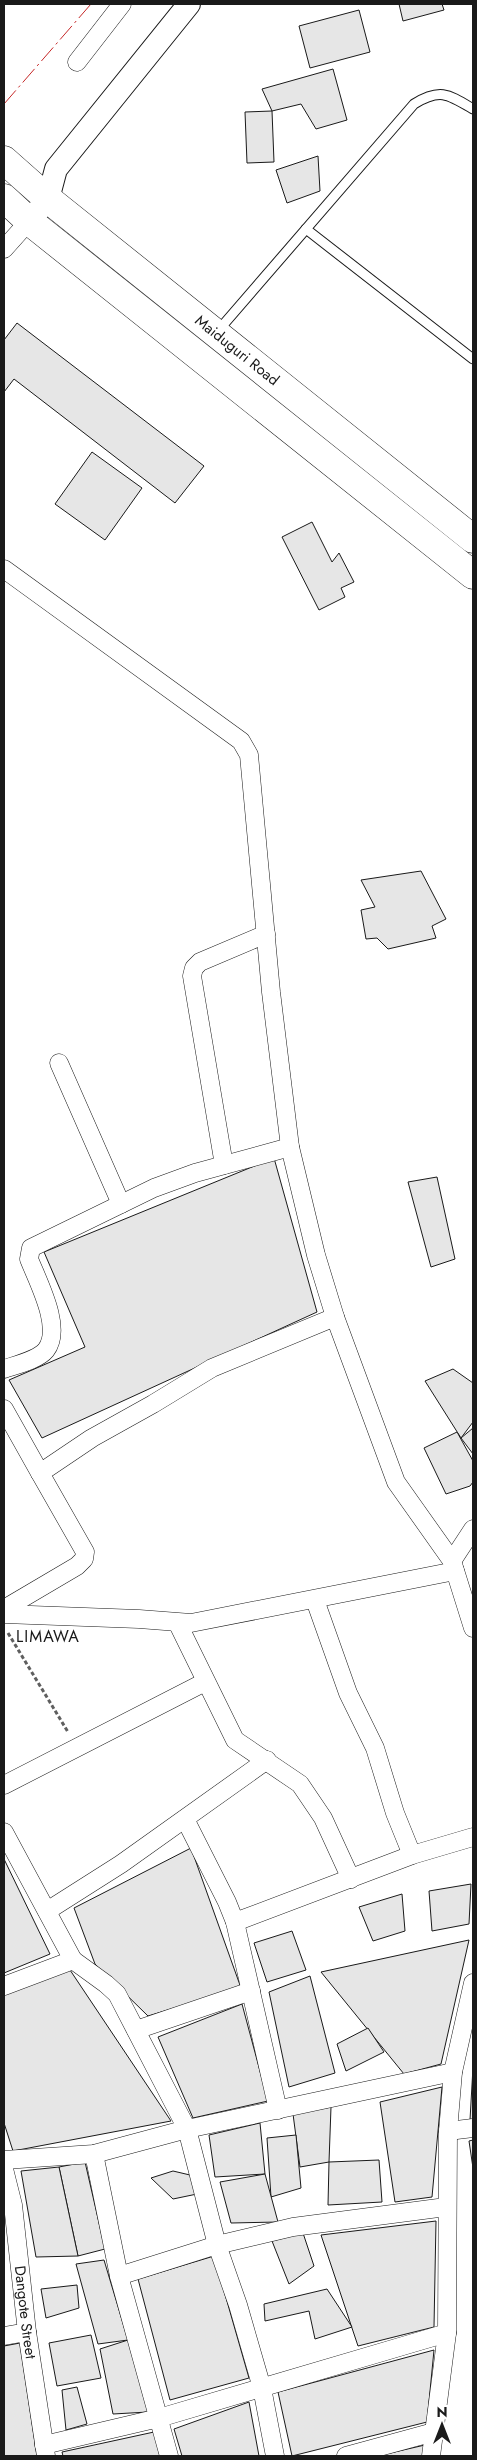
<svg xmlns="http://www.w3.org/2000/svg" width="477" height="2460" viewBox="0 0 477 2460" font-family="Jost,sans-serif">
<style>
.building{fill:#e6e6e6;stroke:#1a1a1a}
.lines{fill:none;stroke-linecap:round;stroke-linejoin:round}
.service-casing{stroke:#1a1a1a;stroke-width:11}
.minor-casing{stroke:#1a1a1a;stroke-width:19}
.tertiary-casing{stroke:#1a1a1a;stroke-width:24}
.trunk-casing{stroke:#1a1a1a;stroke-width:29}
.path{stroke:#5f5f5f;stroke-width:3;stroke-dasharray:4 2.5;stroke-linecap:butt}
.service{stroke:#fff;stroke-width:9}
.minor{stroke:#fff;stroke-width:18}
.tertiary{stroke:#fff;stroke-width:22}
.trunk{stroke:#fff;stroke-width:28}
.power{stroke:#c62828;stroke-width:1;stroke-dasharray:18 4 2.5 4;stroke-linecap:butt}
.labels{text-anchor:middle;stroke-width:4;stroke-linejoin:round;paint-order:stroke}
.street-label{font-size:15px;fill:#1a1a1a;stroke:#fff}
.neighbourhood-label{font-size:16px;letter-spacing:1px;fill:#1a1a1a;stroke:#fff}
</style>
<rect width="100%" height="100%" fill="#fff"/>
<g class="building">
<polygon points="399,4 442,4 444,10 403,21"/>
<polygon points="359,10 370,52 310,68 299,26"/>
<polygon points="333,69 347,120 316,129 301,104 272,111 262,89"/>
<polygon points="272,111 274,162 247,163 245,112"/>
<polygon points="318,156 320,191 287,203 276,170"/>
<polygon points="17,323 204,466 175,503 14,379 4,392 4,340"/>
<polygon points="92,452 142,488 105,540 55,504"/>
<polygon points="312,522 332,562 339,553 354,582 341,588 345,597 319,610 282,537"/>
<polygon points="421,871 446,919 432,926 436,938 388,949 377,938 366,939 361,910 375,907 361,880"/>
<polygon points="274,1158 317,1312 42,1438 9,1380 85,1347 44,1252"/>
<polygon points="437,1177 455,1259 431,1267 408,1182"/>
<polygon points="453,1369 473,1383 473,1422 461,1438 425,1381"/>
<polygon points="473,1428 473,1454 461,1438"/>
<polygon points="457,1432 473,1461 473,1482 470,1486 446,1494 424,1448"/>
<polygon points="191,1848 241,1988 148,2016 95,1964 74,1908"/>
<polygon points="4,1859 50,1954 4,1973"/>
<polygon points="471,1884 469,1924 432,1931 429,1891"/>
<polygon points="402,1894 405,1931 373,1941 359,1907"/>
<polygon points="292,1931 306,1970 267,1982 254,1943"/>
<polygon points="469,1940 441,2064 404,2074 321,1972"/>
<polygon points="70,1970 171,2121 13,2151 4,2123 4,1995"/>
<polygon points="310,1976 335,2073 289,2087 269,1992"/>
<polygon points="242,2004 268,2101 193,2118 158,2037"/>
<polygon points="368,2028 384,2052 346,2071 337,2044"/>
<polygon points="473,2067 473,2120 470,2120"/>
<polygon points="442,2087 432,2197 395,2202 380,2102"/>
<polygon points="331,2107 329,2162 300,2167 293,2114"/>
<polygon points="260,2123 265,2174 215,2177 209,2135"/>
<polygon points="296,2135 301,2188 271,2197 267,2138"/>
<polygon points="473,2140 473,2168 469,2141"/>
<polygon points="379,2160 382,2202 328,2205 329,2162"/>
<polygon points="85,2162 105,2249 78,2256 59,2167"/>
<polygon points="59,2167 78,2256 36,2257 21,2171"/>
<polygon points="173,2171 190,2175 197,2194 173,2199 151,2178"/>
<polygon points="265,2174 278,2222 231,2223 220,2182"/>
<polygon points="436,2221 434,2327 358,2346 321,2235"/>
<polygon points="303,2233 314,2266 289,2284 272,2241"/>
<polygon points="214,2256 249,2378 170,2400 138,2279"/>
<polygon points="104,2260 128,2340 98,2344 76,2264"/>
<polygon points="77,2285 79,2308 46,2318 41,2289"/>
<polygon points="327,2289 352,2327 315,2339 309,2311 265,2321 264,2304"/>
<polygon points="91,2335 101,2378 57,2386 49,2343"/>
<polygon points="128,2340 148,2412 113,2414 100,2349"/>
<polygon points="20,2343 37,2456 4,2456 4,2346"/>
<polygon points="434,2350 427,2422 292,2456 278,2392"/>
<polygon points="77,2387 87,2424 66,2430 62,2390"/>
<polygon points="249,2402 259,2456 182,2456 174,2429"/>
<polygon points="154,2432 160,2456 63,2456 62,2452"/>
<polygon points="425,2445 423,2456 377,2456"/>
</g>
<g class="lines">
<defs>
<g id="service">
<polyline points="306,229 473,359"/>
<path d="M217 332 414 104C440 88 448 94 473 109"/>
</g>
<g id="minor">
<polyline points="77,62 122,4"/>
<polyline points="4,249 29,221"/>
<polyline points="4,569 241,741 249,755 271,992 290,1147 316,1255 335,1317 396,1482 452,1561 473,1628"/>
<polyline points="59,1063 121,1204"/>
<polyline points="224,1165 192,976 194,968 200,962 266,934"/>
<path d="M4 1369C16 1365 38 1360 46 1350 63 1328 38 1282 29 1259L31 1248 154 1188 195 1173 290 1147"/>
<polyline points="4,1409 40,1473 92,1438 153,1404 212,1368 335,1317"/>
<polyline points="452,1561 473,1529"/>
<polyline points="315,1600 348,1693 375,1748 395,1813 412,1855"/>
<polyline points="4,1609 77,1566 84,1559 85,1552 40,1473"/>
<polyline points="4,1614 139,1619 191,1623 455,1571"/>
<polyline points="178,1624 235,1740 300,1784 323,1818 351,1879"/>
<polyline points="4,1785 205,1682"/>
<polyline points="185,1819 227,1902 235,1922 278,2110"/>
<polyline points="4,1832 73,1960 4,1986"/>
<polyline points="47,1911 121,1864 267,1760"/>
<polyline points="235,1922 412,1855 473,1837"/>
<polyline points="73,1960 106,1984 117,1994 187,2129 217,2245 238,2305 262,2388 275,2456"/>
<polyline points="136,2030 251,1991"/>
<polyline points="448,2131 473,2128"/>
<polyline points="94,2154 119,2276 217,2245 293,2227 446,2207"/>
<polyline points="4,2160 94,2154 187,2129 453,2072"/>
<path id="s1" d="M4 2169 13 2205 27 2332 46 2456"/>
<polyline points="119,2276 169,2456"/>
<polyline points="4,2336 27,2332"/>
<polyline points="44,2445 159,2418 447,2333"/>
<polyline points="346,2456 434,2432"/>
<polyline points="431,2456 447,2333 448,2131 453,2072 473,1983"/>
</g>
<polyline id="tertiary" points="29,221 48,199 56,169 189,4"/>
<g id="trunk">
<path id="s2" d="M4 160 48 199 473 539"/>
<polyline points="4,198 29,221 473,575"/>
</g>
</defs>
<use href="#service" class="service-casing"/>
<use href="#minor" class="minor-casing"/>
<use href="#tertiary" class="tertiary-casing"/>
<use href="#trunk" class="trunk-casing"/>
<polyline class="path" points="8,1633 68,1732"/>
<use href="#service" class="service"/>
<use href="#minor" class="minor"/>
<use href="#tertiary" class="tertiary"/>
<use href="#trunk" class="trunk"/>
<polyline class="power" points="4,104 91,4"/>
</g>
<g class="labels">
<g class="street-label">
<text dy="5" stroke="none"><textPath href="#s2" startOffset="301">Maiduguri Road</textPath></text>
<text dy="5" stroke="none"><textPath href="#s1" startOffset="145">Dangote Street</textPath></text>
</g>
<g class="neighbourhood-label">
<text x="48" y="1642">LIMAWA</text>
</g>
</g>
<rect width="477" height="2460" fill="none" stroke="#1a1a1a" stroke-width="10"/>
<g transform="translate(442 2425)" stroke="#ffffff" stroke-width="4" paint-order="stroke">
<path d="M0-4L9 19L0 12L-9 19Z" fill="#1a1a1a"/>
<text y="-8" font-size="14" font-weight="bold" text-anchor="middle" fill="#1a1a1a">N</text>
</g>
</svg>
